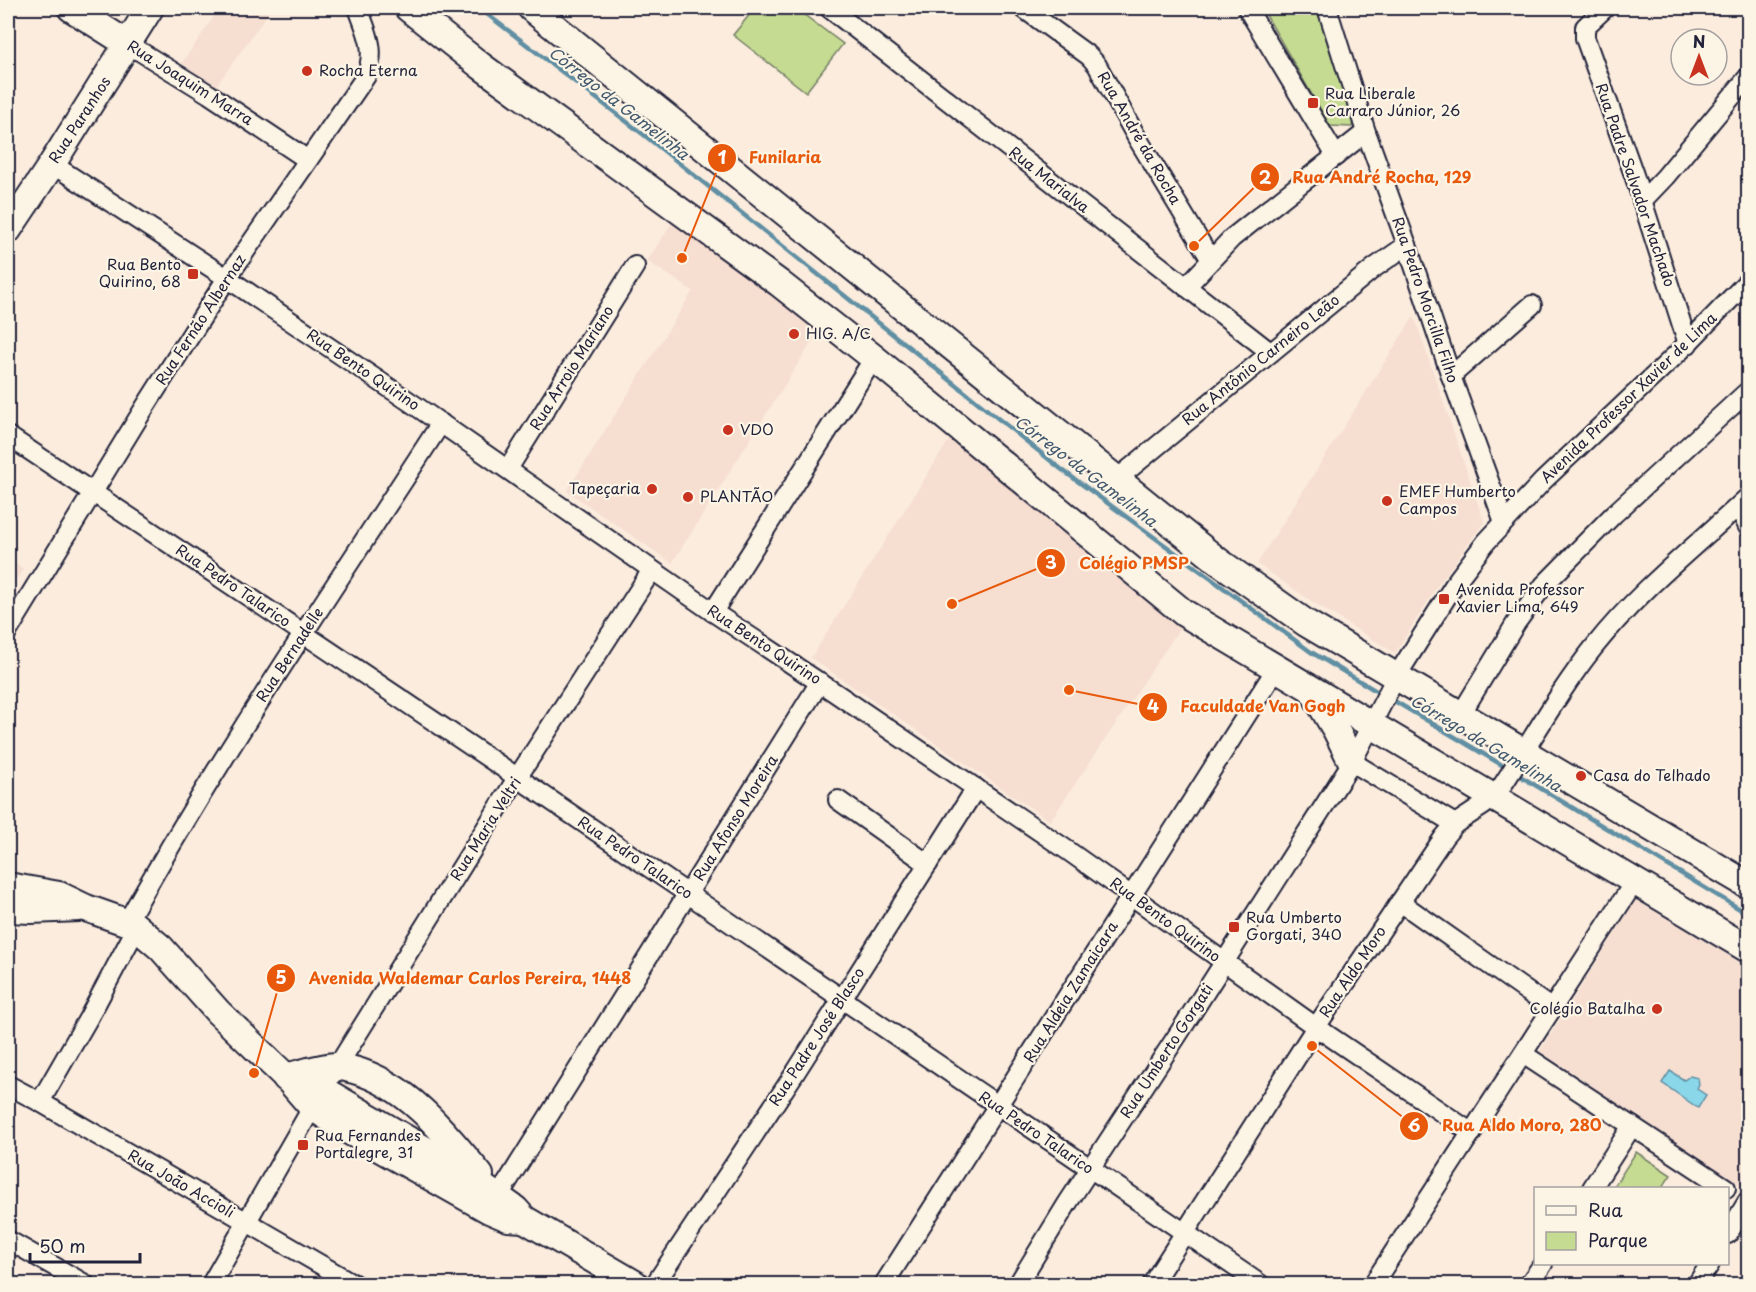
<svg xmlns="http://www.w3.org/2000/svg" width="1756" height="1292" viewBox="0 0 1756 1292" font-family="'Playpen Sans',sans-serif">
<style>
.built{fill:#f6ded1}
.green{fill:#c5db91;stroke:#747e66;stroke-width:1.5}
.water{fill:#8ad7e9;stroke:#608fa3;stroke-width:1.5}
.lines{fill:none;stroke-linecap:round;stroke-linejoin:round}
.stream{stroke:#608fa3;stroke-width:4.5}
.street-casing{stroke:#22223b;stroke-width:22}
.secondary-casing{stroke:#22223b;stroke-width:30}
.street{stroke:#fcf5e5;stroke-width:18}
.secondary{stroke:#fcf5e5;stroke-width:26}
.poi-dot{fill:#c8321e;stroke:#fcf5e5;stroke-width:2}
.labels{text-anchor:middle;stroke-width:4.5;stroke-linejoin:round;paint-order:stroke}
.poi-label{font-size:15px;fill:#22223b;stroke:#fcf5e5;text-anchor:start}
.street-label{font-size:15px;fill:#22223b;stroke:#fcf5e5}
.water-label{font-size:16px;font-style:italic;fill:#41586f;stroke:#fcf5e5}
.leader{fill:none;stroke:#e8590c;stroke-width:2}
.callout-dot{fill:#e8590c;stroke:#fcf5e5;stroke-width:2}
.mark-label{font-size:18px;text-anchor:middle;font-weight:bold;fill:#fff}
.callout-label{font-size:16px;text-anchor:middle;font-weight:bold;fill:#e8590c;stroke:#fcf5e5;stroke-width:4.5;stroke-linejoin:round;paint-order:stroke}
</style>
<rect width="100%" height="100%" fill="#fbecdd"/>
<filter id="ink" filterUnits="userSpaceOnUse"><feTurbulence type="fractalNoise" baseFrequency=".0167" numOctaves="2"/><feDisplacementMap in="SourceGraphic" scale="12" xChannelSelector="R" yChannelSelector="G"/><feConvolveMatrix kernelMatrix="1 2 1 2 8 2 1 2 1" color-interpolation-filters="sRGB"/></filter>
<g filter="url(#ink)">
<g class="built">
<polygon points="220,8 272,8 216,86 182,63"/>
<polygon points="672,223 788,307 818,332 672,563 567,491 693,291 647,261"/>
<polygon points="1414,316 1484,522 1438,585 1395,653 1319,606 1257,564"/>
<polygon points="950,439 1118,576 1182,625 1050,821 811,658"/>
<polygon points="9,559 23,569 9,591 8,590 8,562"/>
<polygon points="1635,900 1748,967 1748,1190 1540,1051 1618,929"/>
</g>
<g class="green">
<polygon points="755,8 795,8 843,44 806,92 733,35"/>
<polygon points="1262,8 1317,8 1353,119 1352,127 1330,126"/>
<polygon points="1636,1152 1671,1175 1662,1188 1613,1188"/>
</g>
<polygon class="water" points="1670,1071 1684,1080 1690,1076 1698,1078 1699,1084 1697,1089 1706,1095 1698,1108 1662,1083"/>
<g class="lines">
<g class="stream">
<polyline points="479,8 644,135 1061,469 1311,652 1383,695"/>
<polyline points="1391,699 1507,768"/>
<polyline points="1515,773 1748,914"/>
</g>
<defs>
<g id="street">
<polyline points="829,8 1270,352"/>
<polyline points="1023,8 1089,56 1097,65 1136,136 1211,260"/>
<polyline points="1247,8 1336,156"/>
<polyline points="1327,8 1366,132 1407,245 1451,376 1504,522"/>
<polyline points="1605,8 1585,27 1585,38 1634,175 1688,344"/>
<polyline points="128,44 209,94 308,160"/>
<polyline points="52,164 227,278 413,404 713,612 834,692 1067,850 1316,1027 1472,1133"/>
<polyline points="1642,201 1665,177 1748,77"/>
<polyline points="1186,287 1232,238 1366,132"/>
<polyline points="1451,376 1532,305"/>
<polyline points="8,436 203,566 499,765 1260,1284"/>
<polyline points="508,469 635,266"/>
<polyline points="1117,479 1374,268 1407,245"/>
<polyline points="1739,507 1748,527"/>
<polyline points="713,612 874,358"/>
<path d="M8 631 145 407 227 278 366 76C377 50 367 33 358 8"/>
<polyline points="1461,714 1516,623 1544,585 1614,514 1748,391"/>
<polyline points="1352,762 1455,824"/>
<polyline points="838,800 928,864"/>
<polyline points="1400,902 1552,1009"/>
<path d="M127 922C223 750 334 588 441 423"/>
<polyline points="1523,1054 1726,1188"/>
<polyline points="332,1075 517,778 652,570"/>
<polyline points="8,1085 40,1102 354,1284"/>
<polyline points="40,1102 89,1017 137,927"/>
<polyline points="1592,1188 1632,1126"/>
<polyline points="498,1197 820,682"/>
<polyline points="1728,1234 1747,1202"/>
<polyline points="8,1240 85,1284"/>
<polyline points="211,1284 317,1099"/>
<polyline points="655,1284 795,1073 976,788"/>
<polyline points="884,1284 1276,669"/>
<polyline points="1018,1284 1067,1204 1179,1033 1352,762 1396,677 1458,579 1486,542 1543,481 1681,350 1748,281"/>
<path d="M1152 1284 1316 1027 1444 837 1455 824 1484 805 1498 792C1530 744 1558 692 1594 647 1639 590 1696 546 1748 497"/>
<polyline points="1373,1284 1635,881"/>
<polyline points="1529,1284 1543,1264"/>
<polyline points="1697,1284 1710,1264"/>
</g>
<g id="secondary">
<polyline points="71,8 128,44"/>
<polyline points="408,8 481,66 779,283 874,358 1184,613 1748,949"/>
<polyline points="531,8 1218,561 1306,623 1748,885"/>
<polyline points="8,230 52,164 150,8"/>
<polyline points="1314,693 1336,730 1352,762"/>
<polyline points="8,886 59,895 86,908 134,925 161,948 218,1012 286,1077 312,1107 347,1130 489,1210 508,1218 524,1219"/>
<polyline points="8,909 31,910 79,908"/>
<path d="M286 1077C302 1073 319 1067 336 1066 341 1066 348 1069 354 1070 408 1085 446 1134 480 1175"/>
<polyline points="286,1078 323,1090 434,1155 498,1197 515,1209 524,1219 635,1284"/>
</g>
</defs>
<use href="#street" class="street-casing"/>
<use href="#secondary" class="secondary-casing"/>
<use href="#street" class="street"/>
<use href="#secondary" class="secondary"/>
</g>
</g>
<g class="poi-dot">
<circle cx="307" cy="71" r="6"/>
<rect x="1307" y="97" width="12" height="12" rx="3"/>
<rect x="187" y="268" width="12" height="12" rx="3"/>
<circle cx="794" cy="334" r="6"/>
<circle cx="728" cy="430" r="6"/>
<circle cx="652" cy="489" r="6"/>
<circle cx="688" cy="497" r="6"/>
<circle cx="1387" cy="501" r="6"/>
<rect x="1438" y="593" width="12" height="12" rx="3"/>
<circle cx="1581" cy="776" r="6"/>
<rect x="1228" y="921" width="12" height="12" rx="3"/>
<circle cx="1657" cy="1009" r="6"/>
<rect x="297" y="1139" width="12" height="12" rx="3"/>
</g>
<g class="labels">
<g class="poi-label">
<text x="319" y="76">Rocha Eterna</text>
<text x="1325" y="99">Rua Liberale<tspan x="1325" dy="17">Carraro Júnior, 26</tspan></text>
<text x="181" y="270" text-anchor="end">Rua Bento<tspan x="181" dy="17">Quirino, 68</tspan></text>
<text x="806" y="339">HIG. A/C</text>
<text x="740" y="435">VDO</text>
<text x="640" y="494" text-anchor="end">Tapeçaria</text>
<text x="1399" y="497">EMEF Humberto<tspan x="1399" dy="17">Campos</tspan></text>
<text x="700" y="502">PLANTÃO</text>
<text x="1456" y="595">Avenida Professor<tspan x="1456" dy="17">Xavier Lima, 649</tspan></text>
<text x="1593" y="781">Casa do Telhado</text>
<text x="1246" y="923">Rua Umberto<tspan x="1246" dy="17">Gorgati, 340</tspan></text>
<text x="1645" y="1014" text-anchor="end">Colégio Batalha</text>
<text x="315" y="1141">Rua Fernandes<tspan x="315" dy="17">Portalegre, 31</tspan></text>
</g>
<g class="street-label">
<text transform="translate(190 83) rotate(32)" y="5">Rua Joaquim Marra</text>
<text transform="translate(80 120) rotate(-57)" y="5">Rua Paranhos</text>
<text transform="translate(1139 138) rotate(60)" y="5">Rua André da Rocha</text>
<text transform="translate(1049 180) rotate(38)" y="5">Rua Marialva</text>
<text transform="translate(1635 185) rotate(71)" y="5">Rua Padre Salvador Machado</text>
<text transform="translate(1425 300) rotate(71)" y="5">Rua Pedro Morcilla Filho</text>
<text transform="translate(201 320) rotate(-57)" y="5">Rua Fernão Albernaz</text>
<text transform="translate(1261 360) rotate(-39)" y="5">Rua Antônio Carneiro Leão</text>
<text transform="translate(572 368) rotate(-58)" y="5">Rua Arroio Mariano</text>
<text transform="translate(363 370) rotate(34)" y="5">Rua Bento Quirino</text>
<text transform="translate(1629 398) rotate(-44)" y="5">Avenida Professor Xavier de Lima</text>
<text transform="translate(233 586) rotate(34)" y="5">Rua Pedro Talarico</text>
<text transform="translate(764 645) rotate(33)" y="5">Rua Bento Quirino</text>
<text transform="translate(290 655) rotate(-57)" y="5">Rua Bernadelle</text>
<text transform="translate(736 818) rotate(-58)" y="5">Rua Afonso Moreira</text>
<text transform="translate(486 829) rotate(-58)" y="5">Rua Maria Veltri</text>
<text transform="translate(635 858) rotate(34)" y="5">Rua Pedro Talarico</text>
<text transform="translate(1165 920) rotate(36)" y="5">Rua Bento Quirino</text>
<text transform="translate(1353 972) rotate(-56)" y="5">Rua Aldo Moro</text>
<text transform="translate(1071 992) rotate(-58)" y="5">Rua Aldeia Zamaicara</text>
<text transform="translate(817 1037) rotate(-57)" y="5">Rua Padre José Blasco</text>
<text transform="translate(1167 1051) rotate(-57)" y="5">Rua Umberto Gorgati</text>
<text transform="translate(1036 1133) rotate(34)" y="5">Rua Pedro Talarico</text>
<text transform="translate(181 1184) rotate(30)" y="5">Rua João Accioli</text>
</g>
<g class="water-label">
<text transform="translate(619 103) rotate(38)" y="6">Córrego da Gamelinha</text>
<text transform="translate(1086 471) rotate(37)" y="6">Córrego da Gamelinha</text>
<text transform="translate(1486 743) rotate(31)" y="6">Córrego da Gamelinha</text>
</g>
</g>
<path class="leader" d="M682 258L722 158M1194 246L1265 177M952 604L1051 563M1069 690L1153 707M254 1073L281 978M1312 1046L1414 1126"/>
<g class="callout-dot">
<circle cx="682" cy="258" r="6"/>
<circle cx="1194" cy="246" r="6"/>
<circle cx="952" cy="604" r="6"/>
<circle cx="1069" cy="690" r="6"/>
<circle cx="254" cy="1073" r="6"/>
<circle cx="1312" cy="1046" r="6"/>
<circle cx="722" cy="158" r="15"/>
<circle cx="1265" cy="177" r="15"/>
<circle cx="1051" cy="563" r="15"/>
<circle cx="1153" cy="707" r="15"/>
<circle cx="281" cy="978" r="15"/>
<circle cx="1414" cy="1126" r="15"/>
</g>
<g class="mark-label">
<text x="722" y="164">1</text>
<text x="1265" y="184">2</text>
<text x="1051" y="569">3</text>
<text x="1153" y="713">4</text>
<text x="281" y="984">5</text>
<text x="1414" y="1132">6</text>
</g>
<g class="callout-label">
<text x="785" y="163">Funilaria</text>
<text x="1382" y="183">Rua André Rocha, 129</text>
<text x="1134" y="569">Colégio PMSP</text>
<text x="1263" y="712">Faculdade Van Gogh</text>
<text x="470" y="984">Avenida Waldemar Carlos Pereira, 1448</text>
<text x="1522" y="1131">Rua Aldo Moro, 280</text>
</g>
<rect width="1756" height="1292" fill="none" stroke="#fcf5e5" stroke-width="30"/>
<rect x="15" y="15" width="1726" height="1262" fill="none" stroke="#22223b" stroke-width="2" filter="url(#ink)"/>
<rect x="1534" y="1187" width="195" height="78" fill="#fcf5e5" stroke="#a5a1a1" stroke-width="1.5"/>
<rect x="1546" y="1206" width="30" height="9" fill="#fcf5e5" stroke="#a5a1a1" stroke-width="1.5"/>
<text x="1588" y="1217" font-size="18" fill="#22223b">Rua</text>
<rect x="1546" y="1232" width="30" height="18" fill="#c5db91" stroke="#a5a1a1" stroke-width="1.5"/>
<text x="1588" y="1247" font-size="18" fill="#22223b">Parque</text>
<g transform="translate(1699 57)"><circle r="28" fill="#fcf5e5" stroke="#a5a1a1" stroke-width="1.5"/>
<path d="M0-4.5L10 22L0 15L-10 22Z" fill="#c8321e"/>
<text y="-9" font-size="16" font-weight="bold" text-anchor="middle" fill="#22223b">N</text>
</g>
<path d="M30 1253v9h110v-9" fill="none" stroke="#22223b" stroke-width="3"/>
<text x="39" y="1253" font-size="18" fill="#22223b" stroke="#fcf5e5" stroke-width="4.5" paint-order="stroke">50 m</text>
</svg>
